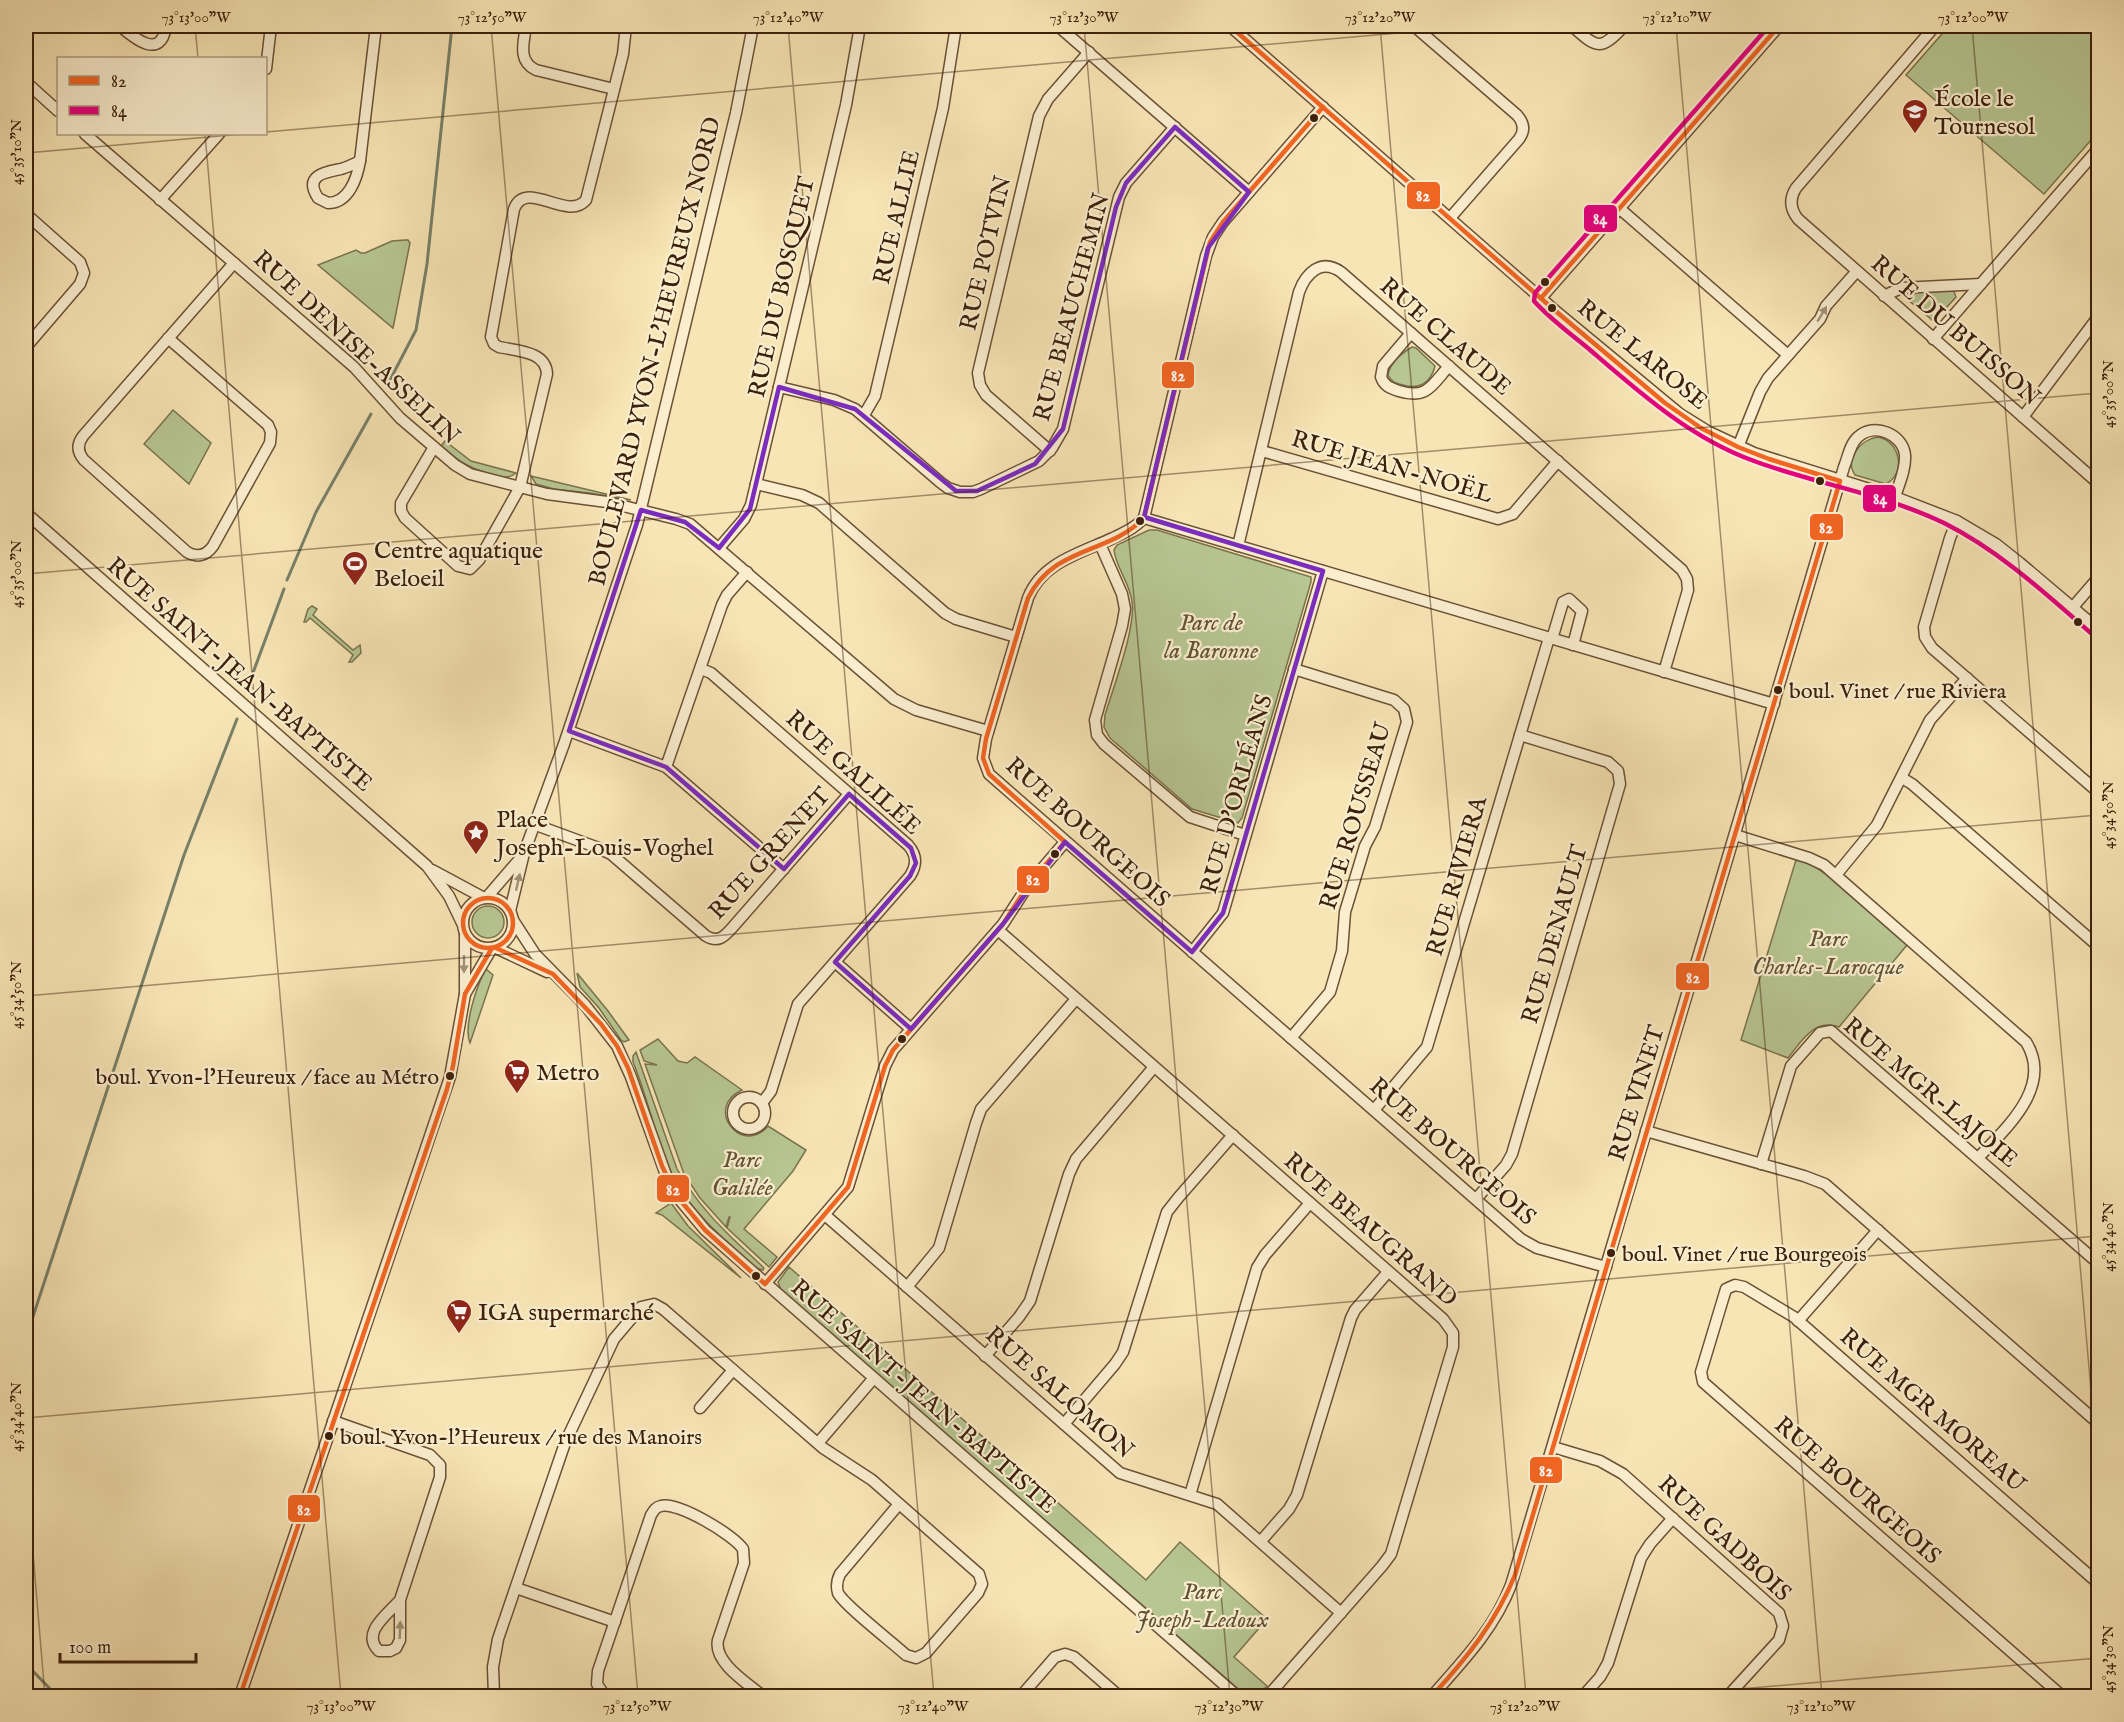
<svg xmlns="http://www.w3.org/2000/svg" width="2124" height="1722" viewBox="0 0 2124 1722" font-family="'IM FELL English',serif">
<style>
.green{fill:#b7c692;stroke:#7a734e;stroke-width:1.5}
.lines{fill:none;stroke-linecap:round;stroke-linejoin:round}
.stream{stroke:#778069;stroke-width:3}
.minor-casing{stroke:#6b5136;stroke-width:13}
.minor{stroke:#faeecf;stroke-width:10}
.bus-1-casing{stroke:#faeecf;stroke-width:9}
.bus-2-casing{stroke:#faeecf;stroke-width:9}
.bus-1{stroke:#f26522;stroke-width:4.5}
.bus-2{stroke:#e5007d;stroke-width:4.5}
.oneway{fill:#a49177}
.marked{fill:none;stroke:#7b2cbf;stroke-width:4.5;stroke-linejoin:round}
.ticks{fill:none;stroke:#3c200b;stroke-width:1.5;stroke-opacity:0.45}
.bus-dot{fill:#3c200b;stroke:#faeecf;stroke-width:2}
.labels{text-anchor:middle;stroke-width:4.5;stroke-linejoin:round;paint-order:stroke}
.bus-label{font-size:22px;fill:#3c200b;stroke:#faeecf;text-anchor:start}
.poi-label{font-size:24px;fill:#3c200b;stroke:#faeecf;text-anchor:start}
.street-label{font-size:24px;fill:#3c200b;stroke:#faeecf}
.park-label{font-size:24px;font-style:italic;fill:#615234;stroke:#faeecf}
.line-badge{stroke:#faeecf;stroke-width:2}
.badge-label{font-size:16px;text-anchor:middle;font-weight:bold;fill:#fff}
.neatline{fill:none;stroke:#3c200b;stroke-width:2}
.ticks-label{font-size:15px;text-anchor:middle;fill:#3c200b}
</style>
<rect width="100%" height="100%" fill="#f8e5b5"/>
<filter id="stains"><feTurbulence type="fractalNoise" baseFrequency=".00333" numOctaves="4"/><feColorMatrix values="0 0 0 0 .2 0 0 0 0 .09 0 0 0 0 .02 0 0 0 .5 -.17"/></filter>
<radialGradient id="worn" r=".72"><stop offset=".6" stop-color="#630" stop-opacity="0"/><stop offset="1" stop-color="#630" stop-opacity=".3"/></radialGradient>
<g class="green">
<polygon points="1949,26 2098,26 2098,132 2044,194 1906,75"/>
<polygon points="405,240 408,240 410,243 393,328 318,265 356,250 361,253 365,253 392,241"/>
<polygon points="1953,289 1956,297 1936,319 1932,320 1907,299 1909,292"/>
<path d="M1412 347 1416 348 1435 366C1431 383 1419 390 1403 385 1396 383 1391 382 1388 375 1390 362 1402 353 1412 347Z"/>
<polygon points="173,410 211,443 189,484 144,444"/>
<path d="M1878 437C1900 441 1907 473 1886 484L1855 475C1844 459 1861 439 1878 437Z"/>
<path d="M445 441 471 461 516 473C509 479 503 477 494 475 470 469 460 462 441 446Z"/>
<polygon points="531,476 631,500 589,493 554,489 536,484"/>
<path d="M1149 530H1157L1311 577V582L1242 818 1238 823 1192 809 1110 738 1104 727 1105 715C1113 688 1136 628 1132 602 1130 583 1116 568 1114 550L1117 545Z"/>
<polygon points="312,606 317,609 313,615 353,650 360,645 361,653 352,662 349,662 353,655 310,618 306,622 304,622 308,609"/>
<path d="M1796 860 1811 864 1828 876 1907 945 1839 1027C1814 1018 1801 1042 1788 1058L1741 1040Z"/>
<circle cx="488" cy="922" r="16"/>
<path d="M486 969 493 975 470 1043C463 1027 477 984 486 969Z"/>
<polygon points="577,973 608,1011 629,1040 624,1042 621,1040 599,1008 580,987"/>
<path d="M658 1039 678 1061 687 1063 695 1057 742 1090C703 1108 742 1157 768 1126L806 1150 793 1171 744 1229 777 1257 769 1267 727 1228 730 1217H729L726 1227 700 1198 684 1174 645 1064 657 1065 644 1061 640 1050Z"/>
<path d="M636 1052 677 1169C691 1194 709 1216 730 1236 741 1247 753 1257 764 1268L763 1270 756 1268C727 1242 694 1215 675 1180 656 1143 649 1100 633 1062V1056Z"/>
<polygon points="671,1203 688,1226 741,1278 662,1215 656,1213"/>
<path d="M789 1267 1146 1580 1180 1542 1267 1619 1234 1657 1267 1686C1259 1695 1254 1699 1244 1694L781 1290 778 1282Z"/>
</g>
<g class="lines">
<g class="stream">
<polyline points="390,380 416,330 427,264 452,26"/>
<polyline points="287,580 316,512 371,414"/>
<polyline points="247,689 284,589"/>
<polyline points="26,1338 184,855 237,719"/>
<polyline points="26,1664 57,1696"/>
</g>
<defs>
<g id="minor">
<path d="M120 26C134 38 161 61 166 26"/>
<path d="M526 26C524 42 517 61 536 70L614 89"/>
<polyline points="1058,26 1249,192"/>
<polyline points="1230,26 1552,308 1680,414 1709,432 1754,453 1895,497 1957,521 1996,544 2020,563 2098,629"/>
<path d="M1414 26 1517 115C1524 123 1525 131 1519 139L1450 218"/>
<path d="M1572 26C1597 48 1600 52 1624 26"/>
<path d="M1935 26 1796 188C1789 199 1790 209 1798 219L2098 483"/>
<polyline points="266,69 271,26"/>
<polyline points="26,82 58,111"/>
<path d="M1323 107 1223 222 1213 237 1206 256 1144 518C1135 528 1125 532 1113 538 1081 553 1042 562 1028 598L986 739 983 758 989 774 1521 1239 1537 1248 1606 1267"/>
<polyline points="85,134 354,367 400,418 455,465 470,474 547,494 607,502 676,519 690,524 894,699 916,710 988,731"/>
<path d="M360 161C357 178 349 203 328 203L318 198C303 175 326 172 341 169 348 167 354 164 360 161Z"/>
<polyline points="360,161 376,26"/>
<polyline points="160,200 219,134"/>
<polyline points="1619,208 1788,355"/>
<polyline points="26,214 80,262 84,273 80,284 26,347"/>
<polyline points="1884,296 1901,288 1981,284"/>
<polyline points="1541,298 1779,26"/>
<path d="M1411 333 1383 366 1381 377C1384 386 1390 388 1399 391 1427 400 1432 385 1449 366"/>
<path d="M168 338 268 425 271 432 270 443 213 546C206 556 197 558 187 552L84 460C77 452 77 444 83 436L234 263"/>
<polyline points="1933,339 2098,149"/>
<polyline points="779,387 834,400 855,409 940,482 948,488 960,492 973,492 981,489 1039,461 1052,448 1063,429 1119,197 1126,183 1175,127"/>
<polyline points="864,415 875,396 943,108 956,26"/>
<polyline points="2023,417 2098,317"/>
<path d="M434 447 401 503V511L405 518 458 566 470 569 479 560 520 487 547 374C546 351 517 351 499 347L494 344 491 337 514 209C526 178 567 222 586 200L623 54 626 26"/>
<polyline points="1738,447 1760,392 1768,378 1820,319 1826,306 1857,271"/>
<polyline points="1050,451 986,395 980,385 978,373 1039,116 1048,99 1089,52"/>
<polyline points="1262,451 1498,519 1513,514 1558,461"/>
<polyline points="756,484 802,495 819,503 945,613 956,619 1016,637"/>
<polyline points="26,513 427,866 449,896 462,923"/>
<polyline points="1144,518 1774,704"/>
<polyline points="1957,521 1950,538 1924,627 1925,637 1932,648 2098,792"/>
<polyline points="1100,544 1122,594 1125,609 1122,626 1095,720 1097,735 1104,744 1190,817 1245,835"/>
<path d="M1238 546 1299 292C1306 273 1321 258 1341 272L1682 570 1687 579 1688 590 1664 672"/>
<polyline points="719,548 744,519 751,505 846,105 860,26"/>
<polyline points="2073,607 2098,578"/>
<polyline points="1552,639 1563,602 1569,599 1582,611 1573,645"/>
<path d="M701 669 711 673 908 845C917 855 917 865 910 876L798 1004 771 1091 762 1103"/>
<polyline points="569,731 666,767 784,869"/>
<polyline points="666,767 722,605 727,595 747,572"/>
<polyline points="1902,778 1912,784 2098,946"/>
<path d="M536 825 596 847 611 854 706 936C718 943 724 937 732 928L849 794"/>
<path d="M1735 835 1809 858 1824 865 2026 1042C2054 1087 2005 1129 1978 1158"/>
<polyline points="432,870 484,898"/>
<polyline points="1836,875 1877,825 1930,720 1967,678"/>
<polyline points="487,897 524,854"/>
<circle cx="488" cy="923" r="25"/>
<polyline points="510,911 524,853 564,744 637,525 736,113 753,26"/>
<polyline points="513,920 535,954 585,1005 617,1046 631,1077 667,1178 680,1200 705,1230 1237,1696"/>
<polyline points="998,930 1443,1319 1453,1333 1453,1347 1391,1554 1382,1566 1268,1696"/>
<polyline points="496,948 547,972"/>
<polyline points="1192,952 1223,913 1323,571"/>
<polyline points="835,962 911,1029"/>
<polyline points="465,994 492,948"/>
<polyline points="1291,1038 1330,992 1342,951 1345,912 1365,846 1375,827 1407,722 1404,709 1394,700 1294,669"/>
<circle cx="749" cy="1113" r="16"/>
<polyline points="1374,1110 1427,1047 1549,638"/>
<polyline points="1646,1131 1804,1176 1825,1184 2098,1423"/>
<polyline points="1761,1164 1791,1066 1820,1033 1831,1031 2098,1263"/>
<polyline points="1476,1199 1506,1165 1512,1154 1620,784 1618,771 1608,762 1520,735"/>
<polyline points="825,1215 1120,1473 1217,1504 1341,1613"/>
<polyline points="765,1284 848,1187 885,1066 893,1050 1003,924 1029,884 1065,842"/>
<polyline points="907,1287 939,1248 976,1123 981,1109 1076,999"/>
<polyline points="1798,1321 1878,1230"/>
<polyline points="985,1356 1019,1317 1030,1301 1069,1174 1076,1159 1154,1067"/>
<polyline points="700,1408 733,1370"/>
<path d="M333 1421 430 1455 440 1465V1477L400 1600V1640L396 1648 390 1651H379C360 1633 388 1614 400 1600"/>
<polyline points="1064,1424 1115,1364 1123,1352 1167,1212 1178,1198 1233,1135"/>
<polyline points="818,1443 873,1379"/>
<polyline points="1553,1447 1600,1461 1623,1474 1779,1613 1783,1626 1779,1640 1728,1696"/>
<polyline points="1190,1495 1257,1268 1265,1255 1310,1203"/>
<polyline points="1261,1541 1289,1509 1297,1495 1351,1318 1355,1310 1388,1272"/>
<polyline points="516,1588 615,1622"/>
<polyline points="240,1696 450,1077 465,994 465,935"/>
<path d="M494 1696 493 1667 498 1639 565 1443 614 1339 641 1307 654 1304 663 1309 823 1448 872 1480 979 1574 982 1584 978 1593 926 1653 916 1658 906 1655C893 1643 844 1605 838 1593 836 1586 837 1580 840 1574L899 1504"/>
<path d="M605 1696 597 1684 598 1671 651 1515C654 1510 656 1507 661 1506 677 1501 734 1535 743 1549L744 1563 718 1640C713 1662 747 1683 763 1696"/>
<polyline points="1021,1696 1055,1657 1065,1654 1074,1657 1119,1696"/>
<path d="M1432 1696C1463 1661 1494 1629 1511 1585L1844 467C1848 457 1850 444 1858 437 1874 422 1903 434 1905 455 1906 469 1899 484 1895 497"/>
<polyline points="1583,1696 1600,1677 1608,1663 1641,1558 1650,1544 1673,1518"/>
<polyline points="2062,1696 1703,1382 1701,1372 1726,1289 1735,1285 1744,1287 1794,1317 2098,1583"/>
</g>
</defs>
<use href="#minor" class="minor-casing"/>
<use href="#minor" class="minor"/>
<defs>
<g id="bus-1">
<path d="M1230 26 1552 308 1665 403 1701 428 1738 447 1769 459 1840 481 1515 1575C1496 1622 1466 1659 1432 1696"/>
<polyline points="1541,298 1779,26"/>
<circle cx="488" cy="923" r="25"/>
<path d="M496 948 553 974 601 1024 617 1046 628 1068 662 1166 676 1195 705 1230 765 1284 848 1187 885 1066 893 1050 1003 924 1029 884 1065 842 989 774 983 758 986 739 1028 598C1055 545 1108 555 1144 518L1210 242 1223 222 1323 107"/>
<polyline points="240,1696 447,1089 453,1066 465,994 492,948"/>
</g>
<path id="bus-2" d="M1769 26 1535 293 1534 301C1550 319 1571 334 1589 349 1639 392 1690 438 1754 461 1816 484 1884 494 1944 523 2000 551 2046 594 2093 635"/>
</defs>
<use href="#bus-1" class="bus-1-casing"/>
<use href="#bus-2" class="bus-2-casing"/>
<use href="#bus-1" class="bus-1"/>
<use href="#bus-2" class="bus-2"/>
</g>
<defs><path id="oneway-solid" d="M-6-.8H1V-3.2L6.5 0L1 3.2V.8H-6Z" transform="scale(1.5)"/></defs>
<g class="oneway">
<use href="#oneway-solid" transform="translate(1822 314) rotate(-59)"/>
<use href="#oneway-solid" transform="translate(518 882) rotate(-77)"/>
<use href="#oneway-solid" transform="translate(464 964) rotate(90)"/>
<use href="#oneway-solid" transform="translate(400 1630) rotate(-88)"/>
</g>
<path class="marked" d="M1175 127 1249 192 1208 248 1144 517 1323 571 1223 913 1192 952 1065 842 1003 924 911 1029 835 962 910 876 916 863 911 848 849 794 784 869 666 767 569 731 641 510 685 522 719 548 750 509 779 387 855 409 956 491H977L1035 464 1063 429 1116 207 1126 183Z"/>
<path class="ticks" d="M195 26 198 58M491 26 638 1696M788 26 934 1696M1084 26 1230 1696M1380 26 1526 1696M1676 26 1822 1696M1972 26 2098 1471M266 132 1478 26M205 134 341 1696M26 153 243 134M26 574 2098 393M26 996 2098 815M26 1418 2098 1236M26 1470 45 1696M1658 1696 2098 1658"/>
<defs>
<symbol id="school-pin" viewBox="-11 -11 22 30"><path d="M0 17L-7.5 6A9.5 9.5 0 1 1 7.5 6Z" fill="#8f2418" stroke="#faeecf"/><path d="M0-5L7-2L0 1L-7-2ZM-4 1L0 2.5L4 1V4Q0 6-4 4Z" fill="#fff"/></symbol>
<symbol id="stadium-pin" viewBox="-11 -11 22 30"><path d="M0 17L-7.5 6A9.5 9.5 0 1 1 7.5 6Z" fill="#8f2418" stroke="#faeecf"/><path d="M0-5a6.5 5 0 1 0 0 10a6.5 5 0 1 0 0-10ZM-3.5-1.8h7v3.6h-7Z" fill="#fff"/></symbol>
<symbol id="sight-pin" viewBox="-11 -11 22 30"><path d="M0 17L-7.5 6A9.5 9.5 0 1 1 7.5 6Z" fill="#8f2418" stroke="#faeecf"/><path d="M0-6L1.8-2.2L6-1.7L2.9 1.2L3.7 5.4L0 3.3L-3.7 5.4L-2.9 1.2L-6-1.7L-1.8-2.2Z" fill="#fff"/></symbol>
<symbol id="supermarket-pin" viewBox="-11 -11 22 30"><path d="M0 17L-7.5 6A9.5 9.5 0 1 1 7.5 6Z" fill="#8f2418" stroke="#faeecf"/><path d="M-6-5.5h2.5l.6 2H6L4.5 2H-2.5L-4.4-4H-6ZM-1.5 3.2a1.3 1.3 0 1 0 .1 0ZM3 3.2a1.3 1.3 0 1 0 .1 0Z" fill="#fff"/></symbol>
</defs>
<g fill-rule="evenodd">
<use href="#school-pin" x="1900" y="97" width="30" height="40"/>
<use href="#stadium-pin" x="340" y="549" width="30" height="40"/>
<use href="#sight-pin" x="461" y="818" width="30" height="40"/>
<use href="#supermarket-pin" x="502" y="1057" width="30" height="40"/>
<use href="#supermarket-pin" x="444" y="1297" width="30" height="40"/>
</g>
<g class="bus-dot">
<circle cx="1314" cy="118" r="5"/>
<circle cx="1545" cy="282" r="5"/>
<circle cx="1552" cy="308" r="5"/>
<circle cx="1820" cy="481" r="5"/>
<circle cx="1140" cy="521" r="5"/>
<circle cx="2078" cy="622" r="5"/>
<circle cx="1778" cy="690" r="5"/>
<circle cx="1055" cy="854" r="5"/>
<circle cx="902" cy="1039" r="5"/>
<circle cx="450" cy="1076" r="5"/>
<circle cx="1611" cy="1253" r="5"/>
<circle cx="756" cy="1276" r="5"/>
<circle cx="329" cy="1436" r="5"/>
</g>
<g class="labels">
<g class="bus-label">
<text x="1789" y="698">boul. Vinet / rue Riviera</text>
<text x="439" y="1084" text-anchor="end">boul. Yvon-l'Heureux / face au Métro</text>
<text x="1622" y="1261">boul. Vinet / rue Bourgeois</text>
<text x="340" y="1444">boul. Yvon-l'Heureux / rue des Manoirs</text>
</g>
<g class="poi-label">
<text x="1934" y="106">École le<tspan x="1934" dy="28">Tournesol</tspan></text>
<text x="374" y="558">Centre aquatique<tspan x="374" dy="28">Beloeil</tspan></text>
<text x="496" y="827">Place<tspan x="496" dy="28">Joseph-Louis-Voghel</tspan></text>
<text x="536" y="1080">Metro</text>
<text x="478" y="1320">IGA supermarché</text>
</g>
<g class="street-label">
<text transform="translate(896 217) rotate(-77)" y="8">RUE ALLIE</text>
<text transform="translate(985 253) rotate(-77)" y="8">RUE POTVIN</text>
<text transform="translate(781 287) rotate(-77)" y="8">RUE DU BOSQUET</text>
<text transform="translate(1071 307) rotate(-75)" y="8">RUE BEAUCHEMIN</text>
<text transform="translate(1956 330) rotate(41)" y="8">RUE DU BUISSON</text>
<text transform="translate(1446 336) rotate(41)" y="8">RUE CLAUDE</text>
<text transform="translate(357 347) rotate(43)" y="8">RUE DENISE-ASSELIN</text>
<text transform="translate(654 351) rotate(-76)" y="8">BOULEVARD YVON-L'HEUREUX NORD</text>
<text transform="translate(1643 354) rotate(39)" y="8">RUE LAROSE</text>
<text transform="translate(1392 466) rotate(16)" y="8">RUE JEAN-NOËL</text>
<text transform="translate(240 674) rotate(41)" y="8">RUE SAINT-JEAN-BAPTISTE</text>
<text transform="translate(854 772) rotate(42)" y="8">RUE GALILÉE</text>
<text transform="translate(1236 794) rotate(-74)" y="8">RUE D'ORLÉANS</text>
<text transform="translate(1355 816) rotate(-73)" y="8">RUE ROUSSEAU</text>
<text transform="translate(1088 832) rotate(42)" y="8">RUE BOURGEOIS</text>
<text transform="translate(769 853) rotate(-48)" y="8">RUE GRENET</text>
<text transform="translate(1456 876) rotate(-74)" y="8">RUE RIVIERA</text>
<text transform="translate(1554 934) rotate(-74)" y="8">RUE DENAULT</text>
<text transform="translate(1931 1092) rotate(40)" y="8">RUE MGR-LAJOIE</text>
<text transform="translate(1636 1093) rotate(-73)" y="8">RUE VINET</text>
<text transform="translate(1453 1151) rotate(41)" y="8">RUE BOURGEOIS</text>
<text transform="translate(1371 1229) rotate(41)" y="8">RUE BEAUGRAND</text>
<text transform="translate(1060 1392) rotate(41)" y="8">RUE SALOMON</text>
<text transform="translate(924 1396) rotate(41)" y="8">RUE SAINT-JEAN-BAPTISTE</text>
<text transform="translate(1933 1410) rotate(41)" y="8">RUE MGR MOREAU</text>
<text transform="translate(1858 1490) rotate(41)" y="8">RUE BOURGEOIS</text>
<text transform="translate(1725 1538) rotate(43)" y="8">RUE GADBOIS</text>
</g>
<g class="park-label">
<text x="1211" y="630">Parc de<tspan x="1211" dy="28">la Baronne</tspan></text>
<text x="1828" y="946">Parc<tspan x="1828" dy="28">Charles-Larocque</tspan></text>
<text x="742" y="1167">Parc<tspan x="742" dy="28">Galilée</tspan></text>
<text x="1202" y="1599">Parc<tspan x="1202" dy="28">Joseph-Ledoux</tspan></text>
</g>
</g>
<g class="line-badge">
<rect x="1406" y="181" width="35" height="29" rx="6" fill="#f26522"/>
<rect x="1583" y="204" width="35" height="29" rx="6" fill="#e5007d"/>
<rect x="1161" y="361" width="34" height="28" rx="6" fill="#f26522"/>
<rect x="1862" y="484" width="35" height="29" rx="6" fill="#e5007d"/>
<rect x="1809" y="513" width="35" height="28" rx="6" fill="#f26522"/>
<rect x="1016" y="865" width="34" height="29" rx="6" fill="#f26522"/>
<rect x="1675" y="962" width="35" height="29" rx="6" fill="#f26522"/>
<rect x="656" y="1174" width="34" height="29" rx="6" fill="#f26522"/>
<rect x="1529" y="1456" width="34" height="28" rx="6" fill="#f26522"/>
<rect x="287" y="1494" width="34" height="29" rx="6" fill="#f26522"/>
</g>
<g class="badge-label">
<text x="1423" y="201">82</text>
<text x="1600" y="224">84</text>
<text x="1178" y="381">82</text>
<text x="1880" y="504">84</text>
<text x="1826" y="533">82</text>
<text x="1033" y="885">82</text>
<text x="1693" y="983">82</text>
<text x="673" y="1195">82</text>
<text x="1546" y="1476">82</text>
<text x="304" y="1515">82</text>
</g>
<rect width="2124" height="1722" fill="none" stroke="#f8e5b5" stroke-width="66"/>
<rect x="57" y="57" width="210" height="78" fill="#faeecf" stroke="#ae9c81" stroke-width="1.5"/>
<rect x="69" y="76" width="30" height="9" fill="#f26522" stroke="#ae9c81" stroke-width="1.5"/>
<text x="111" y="87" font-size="18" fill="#3c200b">82</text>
<rect x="69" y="106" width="30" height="9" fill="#e5007d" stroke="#ae9c81" stroke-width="1.5"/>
<text x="111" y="117" font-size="18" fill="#3c200b">84</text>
<path d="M60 1653v9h136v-9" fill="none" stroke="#3c200b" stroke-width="3"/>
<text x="69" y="1653" font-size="18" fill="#3c200b" stroke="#faeecf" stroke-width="4.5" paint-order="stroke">100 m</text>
<rect x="33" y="33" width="2058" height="1656" class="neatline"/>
<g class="ticks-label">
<text x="196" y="22">73°13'00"W</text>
<text x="492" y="22">73°12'50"W</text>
<text x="788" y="22">73°12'40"W</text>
<text x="1084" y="22">73°12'30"W</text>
<text x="1380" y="22">73°12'20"W</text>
<text x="1677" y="22">73°12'10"W</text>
<text x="1973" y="22">73°12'00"W</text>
<text transform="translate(16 152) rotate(-90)" y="5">45°35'10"N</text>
<text transform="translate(2108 394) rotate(-90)" y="5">45°35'00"N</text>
<text transform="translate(16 574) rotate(-90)" y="5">45°35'00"N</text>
<text transform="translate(2108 815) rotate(-90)" y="5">45°34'50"N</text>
<text transform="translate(16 995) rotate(-90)" y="5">45°34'50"N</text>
<text transform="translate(2108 1237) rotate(-90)" y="5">45°34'40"N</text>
<text transform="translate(16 1417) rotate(-90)" y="5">45°34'40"N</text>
<text transform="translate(2108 1659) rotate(-90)" y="5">45°34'30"N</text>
<text x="341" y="1711">73°13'00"W</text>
<text x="637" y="1711">73°12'50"W</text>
<text x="933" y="1711">73°12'40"W</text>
<text x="1229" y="1711">73°12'30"W</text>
<text x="1525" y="1711">73°12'20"W</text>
<text x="1821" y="1711">73°12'10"W</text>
</g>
<rect width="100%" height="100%" filter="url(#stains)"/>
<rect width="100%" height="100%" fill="url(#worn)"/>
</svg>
